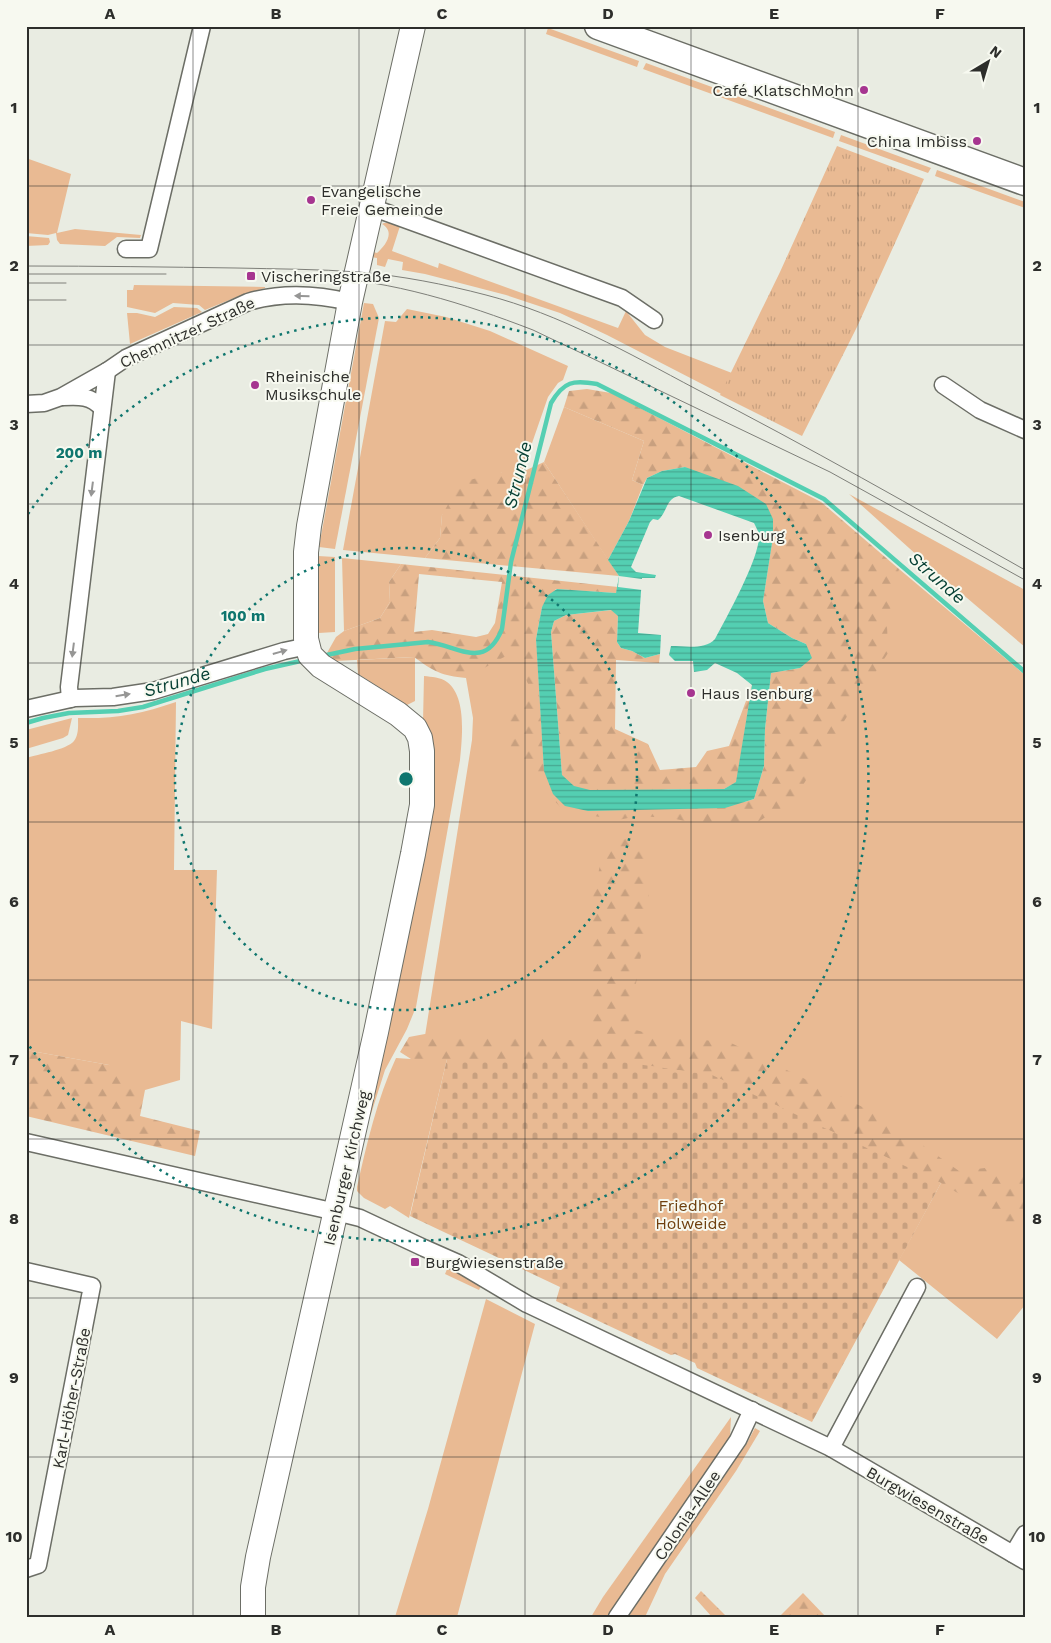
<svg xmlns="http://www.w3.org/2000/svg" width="1051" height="1643" viewBox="0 0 1051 1643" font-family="'Work Sans',sans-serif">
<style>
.green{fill:#e9ba93}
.forest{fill:url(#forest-firs);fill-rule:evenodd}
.cemetery{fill:url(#cemetery-stones)}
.park{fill:url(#park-tufts)}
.water{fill:url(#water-rules);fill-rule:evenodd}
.pier{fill:#e9ece2}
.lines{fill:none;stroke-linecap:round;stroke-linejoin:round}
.stream{stroke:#54cfb2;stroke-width:4.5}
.street-casing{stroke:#6c6e66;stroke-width:19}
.secondary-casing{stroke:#6c6e66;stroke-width:26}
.primary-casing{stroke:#6c6e66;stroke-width:29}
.street{stroke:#fff;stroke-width:16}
.secondary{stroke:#fff;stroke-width:24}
.primary{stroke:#fff;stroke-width:26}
.tram{stroke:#7e7f79;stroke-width:1}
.oneway{fill:#969695}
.grid{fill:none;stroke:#2d2e2b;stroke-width:1;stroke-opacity:0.55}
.ring{fill:none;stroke:#0f766e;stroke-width:2.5;stroke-dasharray:2.5 5}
.poi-dot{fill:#a63590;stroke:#f7f9f0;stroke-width:2}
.labels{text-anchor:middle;stroke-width:4;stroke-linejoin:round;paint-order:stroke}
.poi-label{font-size:16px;fill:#2d2e2b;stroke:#f7f9f0;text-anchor:start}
.street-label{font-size:16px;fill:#2d2e2b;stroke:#f7f9f0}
.park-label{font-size:16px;fill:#6f400f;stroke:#f7f9f0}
.water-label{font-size:18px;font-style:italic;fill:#053f33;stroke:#f7f9f0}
.centre{fill:#0f766e;stroke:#f7f9f0;stroke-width:2.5}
.ring-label{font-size:15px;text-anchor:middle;font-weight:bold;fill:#0f766e;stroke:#f7f9f0;stroke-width:4;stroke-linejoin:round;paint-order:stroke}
.neatline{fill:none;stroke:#2d2e2b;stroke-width:2}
.grid-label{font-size:16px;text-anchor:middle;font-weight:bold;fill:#2d2e2b}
</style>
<defs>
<pattern id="forest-firs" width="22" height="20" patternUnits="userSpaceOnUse" patternTransform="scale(1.25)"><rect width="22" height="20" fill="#e9ba93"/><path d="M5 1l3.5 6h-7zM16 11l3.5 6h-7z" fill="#c8a07f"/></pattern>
<pattern id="cemetery-stones" width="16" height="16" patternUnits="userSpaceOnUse" patternTransform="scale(1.25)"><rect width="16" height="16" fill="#e9ba93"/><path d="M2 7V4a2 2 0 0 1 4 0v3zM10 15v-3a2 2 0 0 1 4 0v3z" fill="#c8a07f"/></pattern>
<pattern id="park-tufts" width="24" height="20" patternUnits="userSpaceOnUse" patternTransform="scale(1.25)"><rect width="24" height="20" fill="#e9ba93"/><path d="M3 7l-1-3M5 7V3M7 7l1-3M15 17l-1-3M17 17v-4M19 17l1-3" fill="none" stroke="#c8a07f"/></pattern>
<pattern id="water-rules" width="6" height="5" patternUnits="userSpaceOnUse" patternTransform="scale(1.25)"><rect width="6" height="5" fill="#54cfb2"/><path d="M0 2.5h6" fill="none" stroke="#46a891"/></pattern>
</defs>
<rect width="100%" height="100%" fill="#e9ece2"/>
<g class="green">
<polygon points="548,28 639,61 637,67 546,34"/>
<polygon points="646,63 835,132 833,138 643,69"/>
<polygon points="841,135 931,168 928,173 839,141"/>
<polygon points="26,158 71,174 57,233 75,229 141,235 140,238 117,237 105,246 60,244 57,240 56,233 48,235 26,233"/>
<polygon points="937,170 1025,202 1025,208 935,176"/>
<path d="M384 223H392L400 226 392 251 438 268 439 263 618 328 626 311 645 335 665 347 737 375 801 435 607 335 560 313 506 295 425 274 402 270 403 262 388 259 385 267 377 265V258L371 257 373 252 377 253C385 246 396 232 382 224Z"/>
<polygon points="26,236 49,238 50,242 48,245 26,246"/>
<polygon points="134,285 265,287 265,288 239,296 205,310 199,305 173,303 155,313 127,307 127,290 133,290"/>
<polygon points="364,303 373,304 379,318 335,549 319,547"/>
<polygon points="174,307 197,308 202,312 130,344 127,313 137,313 155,317"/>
<polygon points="407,309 446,317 490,331 568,366 563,380 558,383 548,397 522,472 502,472 442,515 440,538 425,558 343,550 385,321 396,322"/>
<polygon points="564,407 644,441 632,480 643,485 629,521 608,560 544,462"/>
<polygon points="849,494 1025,590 1025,647 929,566"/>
<polygon points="318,556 335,557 335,632 319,633"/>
<polygon points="342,558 401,564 389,582 390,602 380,618 344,631"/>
<path d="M899 569 1025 675V1305L997 1339 899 1260 941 1183 447 1059 409 1218 390 1206 385 1209 364 1198 357 1191V1187C367 1143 377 1099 396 1058L411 1059 424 1042 472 740 473 718 466 678 468 656 536 639 544 771 766 805Z"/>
<polygon points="415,657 415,701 407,705 358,674 357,660"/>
<path d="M424 676C432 677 440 677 447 682 467 697 462 738 460 760L416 1007 407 1029 385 1070 371 1114 366 1118 423 722Z"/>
<path d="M176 702 174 870H217L212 1029 181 1021 180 1080 145 1090 116 1088 109 1065 26 1050V758C39 754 66 750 74 741 79 734 78 725 78 718 115 719 141 714 176 702Z"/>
<polygon points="72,718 68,735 63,738 26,749 26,730"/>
<polygon points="448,1267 481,1286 479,1290 445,1274"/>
<polygon points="486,1299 535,1324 457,1617 395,1617 428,1509"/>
<polygon points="731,1417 730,1438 607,1617 591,1617 603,1597"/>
<polygon points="755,1428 760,1431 736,1471 665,1574 645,1617 628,1617 747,1443"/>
</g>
<g class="forest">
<path d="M587 389 611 393 821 502 899 569 887 624 888 653 792 802 754 824 704 825 671 818 638 816 618 820 564 811 511 754 509 711 531 690 519 665 535 640 466 678C442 676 433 671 414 657L335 661 327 653 336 637 344 631 380 618 390 602 389 582 401 564 618 587 616 593 556 589 542 607 536 639 544 771 553 794 725 808 754 799 764 766 765 729 771 673 800 668 806 644 792 638 768 623 763 601 773 537V519L685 467 662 471 647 478 643 485 632 480 644 441 564 407 569 391ZM419 574 502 582 495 623 488 634 476 637 432 630 414 632Z"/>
<polygon points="544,462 619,576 425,558 440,538 442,515 461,482 502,472 522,472"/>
<polygon points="612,610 618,616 617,642 621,648 632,651 645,658 660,654 659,663 616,660 615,729 648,744 660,770 696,767 707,751 729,746 752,685 737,782 724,789 590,790 574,786 562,775 551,632 554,621 566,615"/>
<polygon points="636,834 647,848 649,911 628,1028 662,1037 729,1042 883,1117 959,1171 985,1168 1009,1185 1025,1161 1025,1223 1013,1226 941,1183 712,1075 623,1062 411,1059 400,1052 409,1037 425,1034 594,1041 588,919 605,843"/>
<polygon points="26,1050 109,1065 145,1090 140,1116 200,1131 195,1156 26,1116"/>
<polygon points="701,1591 727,1617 712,1617 695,1598"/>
<polygon points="803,1593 826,1617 779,1617"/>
</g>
<polygon class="cemetery" points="447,1059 623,1062 712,1075 941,1183 812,1422 697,1368 695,1363 675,1354 671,1355 556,1301 560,1287 410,1216"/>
<polygon class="park" points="837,146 924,179 857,327 802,436 720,395 780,272"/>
<path class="water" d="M685 467 738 486 766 504 773 519V537L763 601 768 623 792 638 806 644 812 658 800 668 771 673 765 729 764 766 754 799 725 808 588 811 565 806 553 794 544 771 536 639 542 607 548 595 557 589 616 593 619 576 608 560 629 521 647 478 662 471ZM679 496 754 523C756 527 758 531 759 534 761 556 726 618 715 639 705 650 685 646 671 646L669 655 675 661H693L694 672 707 670 715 663 737 673 752 685 736 782 724 789 590 790 574 786 562 775 551 632 554 621 566 615 611 610 618 616 617 642 621 648 632 651 645 658 660 654 661 635 638 633 642 578H655L656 575 636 572 631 567 650 522 653 519 658 520C667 513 666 498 679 496Z"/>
<polygon class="pier" points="619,576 642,579 642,590 618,587"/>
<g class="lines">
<g class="stream">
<path d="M322 656 355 649 428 642C459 646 485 671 502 629L511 562 551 403C564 381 573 380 597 384L824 499 1025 672"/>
<polyline points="26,723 43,718 69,713 118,711 143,707 265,669 305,660"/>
</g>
<defs>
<g id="street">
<polyline points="371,208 382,211 622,298 654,320"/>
<polyline points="126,249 149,249 202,26"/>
<polyline points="943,385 980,410 1025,430"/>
<path d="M63 397C80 396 91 396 102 408"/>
<path d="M26 404 44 403 61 397 107 371 126 358 248 302C281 292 317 294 350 302"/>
<polyline points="70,699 69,687 107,371"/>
<polyline points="26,709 75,698 113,697 153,691 284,651 308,646"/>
<polyline points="26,1142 336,1212 360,1218 424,1248 458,1263 527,1304 831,1448 1025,1561"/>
<polyline points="26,1271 92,1286 38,1565 26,1569"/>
<polyline points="831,1448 917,1287"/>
<polyline points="1013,1554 1025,1534"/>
<polyline points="617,1617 738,1440 752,1410"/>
</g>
<polyline id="secondary" points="253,1617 253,1587 258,1557 376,1032 413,854 422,805 422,751 420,738 415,728 398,714 321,666 310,655 306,639 306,552 309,526 350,302 413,26"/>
<polyline id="primary" points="598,26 1025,182"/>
</defs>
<use href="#street" class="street-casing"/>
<use href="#secondary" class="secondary-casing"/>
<use href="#primary" class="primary-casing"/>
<use href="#street" class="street"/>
<use href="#secondary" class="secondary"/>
<use href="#primary" class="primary"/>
<g class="tram">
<path d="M26 266C96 266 166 267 236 268 277 269 318 269 359 272 402 276 444 284 486 295 560 314 628 353 696 389 807 446 916 508 1025 570"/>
<polyline points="26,274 166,274"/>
<path d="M319 277C393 281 463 303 533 330L830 472 1025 580"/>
<polyline points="26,283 66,283"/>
<polyline points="26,300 66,300"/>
</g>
</g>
<defs><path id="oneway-solid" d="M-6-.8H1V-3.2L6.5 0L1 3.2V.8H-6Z" transform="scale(1.25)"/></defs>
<g class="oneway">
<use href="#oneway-solid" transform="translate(302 296) rotate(-179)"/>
<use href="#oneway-solid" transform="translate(92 489) rotate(97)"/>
<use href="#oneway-solid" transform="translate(73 650) rotate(97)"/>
<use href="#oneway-solid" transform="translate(280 652) rotate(-16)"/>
<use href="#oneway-solid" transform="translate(123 695) rotate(-9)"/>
</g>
<path class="grid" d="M193 26V1617M359 26V1617M525 26V1617M691 26V1617M858 26V1617M26 186H1025M26 345H1025M26 504H1025M26 663H1025M26 822H1025M26 980H1025M26 1139H1025M26 1298H1025M26 1457H1025"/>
<g class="ring">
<circle cx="406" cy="779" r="231"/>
<path d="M28 514A462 462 0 1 1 28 1044"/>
</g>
<g class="poi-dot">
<circle cx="864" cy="90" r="5"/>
<circle cx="977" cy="141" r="5"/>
<circle cx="311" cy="200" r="5"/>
<rect x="246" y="271" width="10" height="10" rx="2.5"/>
<circle cx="255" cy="385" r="5"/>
<circle cx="708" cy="535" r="5"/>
<circle cx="691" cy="693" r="5"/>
<rect x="410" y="1257" width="10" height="10" rx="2.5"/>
</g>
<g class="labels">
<g class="poi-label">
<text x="854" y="96" text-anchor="end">Café KlatschMohn</text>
<text x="967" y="147" text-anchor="end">China Imbiss</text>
<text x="321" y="197">Evangelische<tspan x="321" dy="18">Freie Gemeinde</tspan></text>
<text x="261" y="282">Vischeringstraße</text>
<text x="265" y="382">Rheinische<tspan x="265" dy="18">Musikschule</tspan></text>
<text x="718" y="541">Isenburg</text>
<text x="701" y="699">Haus Isenburg</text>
<text x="425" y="1268">Burgwiesenstraße</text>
</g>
<g class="street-label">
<text transform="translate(187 332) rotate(-25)" y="6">Chemnitzer Straße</text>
<text transform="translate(346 1168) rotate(-77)" y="6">Isenburger Kirchweg</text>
<text transform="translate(71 1398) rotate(-79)" y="6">Karl-Höher-Straße</text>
<text transform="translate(928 1505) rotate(30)" y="6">Burgwiesenstraße</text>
<text transform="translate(687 1515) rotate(-56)" y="6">Colonia-Allee</text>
</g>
<g class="park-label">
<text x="691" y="1211">Friedhof<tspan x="691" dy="18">Holweide</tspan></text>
</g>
<g class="water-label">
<text transform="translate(518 475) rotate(-76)" y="6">Strunde</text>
<text transform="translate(937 578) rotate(41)" y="6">Strunde</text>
<text transform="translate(177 682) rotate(-16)" y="6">Strunde</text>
</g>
</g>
<circle cx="406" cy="779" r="8" class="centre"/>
<g class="ring-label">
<text x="79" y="458">200 m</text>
<text x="243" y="621">100 m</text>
</g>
<rect width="1051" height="1643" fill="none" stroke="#f7f9f0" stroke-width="55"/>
<g transform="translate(988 62) rotate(38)" stroke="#f7f9f0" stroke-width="4" paint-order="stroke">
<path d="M0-4L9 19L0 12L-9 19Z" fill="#2d2e2b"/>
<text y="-8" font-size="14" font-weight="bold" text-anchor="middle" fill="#2d2e2b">N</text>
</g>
<rect x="28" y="28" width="996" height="1588" class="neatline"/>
<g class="grid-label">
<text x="110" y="19">A</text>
<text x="276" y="19">B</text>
<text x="442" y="19">C</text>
<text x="608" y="19">D</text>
<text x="774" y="19">E</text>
<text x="940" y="19">F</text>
<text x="14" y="113">1</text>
<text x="1037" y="113">1</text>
<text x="14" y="271">2</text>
<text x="1037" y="271">2</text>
<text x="14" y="430">3</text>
<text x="1037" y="430">3</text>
<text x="14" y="589">4</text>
<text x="1037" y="589">4</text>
<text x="14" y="748">5</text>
<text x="1037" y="748">5</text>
<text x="14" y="907">6</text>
<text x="1037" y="907">6</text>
<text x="14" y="1065">7</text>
<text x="1037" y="1065">7</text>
<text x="14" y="1224">8</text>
<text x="1037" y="1224">8</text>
<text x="14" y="1383">9</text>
<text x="1037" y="1383">9</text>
<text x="14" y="1542">10</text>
<text x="1037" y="1542">10</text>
<text x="110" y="1635">A</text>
<text x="276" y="1635">B</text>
<text x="442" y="1635">C</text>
<text x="608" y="1635">D</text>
<text x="774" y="1635">E</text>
<text x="940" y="1635">F</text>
</g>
</svg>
